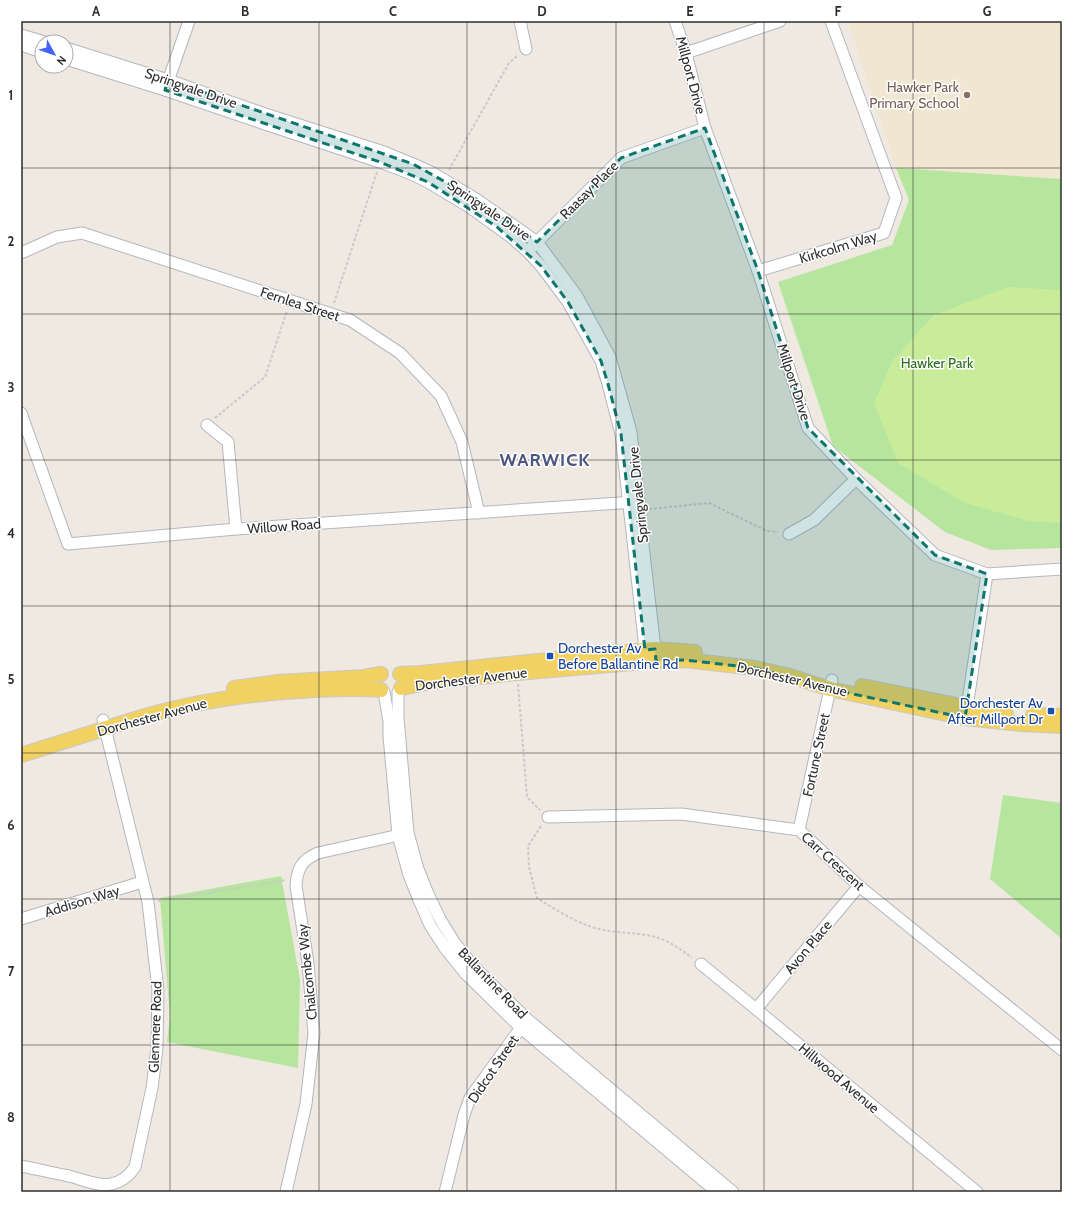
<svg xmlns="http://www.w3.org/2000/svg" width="1083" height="1213" viewBox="0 0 1083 1213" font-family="Cabin,sans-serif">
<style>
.education{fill:#f0e6d1}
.green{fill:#b6e59e}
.pitch{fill:#c9ec9a}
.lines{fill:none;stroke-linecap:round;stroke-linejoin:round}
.minor-casing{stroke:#b4b7c1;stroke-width:13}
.major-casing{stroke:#c9c9c9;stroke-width:16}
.path{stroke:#c9c9c9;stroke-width:2;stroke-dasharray:3 2;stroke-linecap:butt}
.minor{stroke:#fff;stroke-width:11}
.major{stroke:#f2d163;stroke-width:14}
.marked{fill:#0f766e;fill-opacity:0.2;stroke:#0f766e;stroke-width:3;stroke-dasharray:8 5;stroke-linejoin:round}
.grid{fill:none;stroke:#2e2e2e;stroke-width:1;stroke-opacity:0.55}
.education-dot{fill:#8d6e63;stroke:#fff;stroke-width:1.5}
.transit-dot{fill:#1a4fb4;stroke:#fff;stroke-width:1.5}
.labels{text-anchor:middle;stroke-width:3;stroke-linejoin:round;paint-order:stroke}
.street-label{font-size:14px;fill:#2e2e2e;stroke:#fff}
.education-label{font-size:14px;fill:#785e54;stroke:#fff;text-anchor:end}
.park-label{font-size:14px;fill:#2c6e1b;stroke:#fff}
.transit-label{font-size:14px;fill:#164399;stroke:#fff;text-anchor:start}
.district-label{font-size:18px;font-weight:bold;letter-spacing:1px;fill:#4d5680;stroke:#fff}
.neatline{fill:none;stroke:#2e2e2e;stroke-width:1.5}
.grid-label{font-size:13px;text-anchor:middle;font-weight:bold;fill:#2e2e2e}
</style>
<rect width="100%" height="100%" fill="#efe9e1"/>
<polygon class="education" points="848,21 1062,21 1062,179 896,168"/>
<g class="green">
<polygon points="896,168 1062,179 1062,548 991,550 945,532 833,446 778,282 892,245 909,200"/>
<polygon points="1003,795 1062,803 1062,939 990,879"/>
<polygon points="281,876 300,980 298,1068 167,1042 170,1016 160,898"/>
</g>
<polygon class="pitch" points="1008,287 1062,290 1062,523 1028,521 965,503 898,463 874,403 893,360 934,315"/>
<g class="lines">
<defs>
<g id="minor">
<polyline points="520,21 526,49"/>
<polyline points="675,21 686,53 705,128 758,271 808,428 856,479 935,555 987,574 966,714"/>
<polyline points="21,35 45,42"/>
<polyline points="21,45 42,52"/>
<polyline points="66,48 168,80 265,114 384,152 413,164 433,173 476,199 537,242 577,296 610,357 631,432 639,502 639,511 656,657"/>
<polyline points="686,53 780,21"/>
<polyline points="66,59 165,90 262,123 380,162 409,173 428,182 471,208 511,237 527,251 541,266 568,302 601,361 608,384 621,434 646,657"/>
<polyline points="166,87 189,21"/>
<polyline points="532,247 621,158 705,128"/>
<polyline points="21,253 57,237 82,233 350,320 400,353 441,396 462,442 479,513"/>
<polyline points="758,271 884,233 896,198 831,21"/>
<polyline points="21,413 68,544 236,529 635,502"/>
<polyline points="207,425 228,442 236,529"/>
<polyline points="789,534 814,520 856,479"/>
<polyline points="987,574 1062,569"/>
<polyline points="384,692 389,721 389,736 398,835 409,875 419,900 430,925 445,948 465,973 521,1028 717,1192"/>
<polyline points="398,692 398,718 408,833 418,869 428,894 440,919 454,942 473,966 527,1019 733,1192"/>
<polyline points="548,817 681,814 799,830 859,886 1062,1050"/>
<polyline points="799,830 832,680"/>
<polyline points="21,919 142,882"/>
<polyline points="701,964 756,1009 977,1192"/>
<polyline points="756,1009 859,886"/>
<path d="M21 1166C37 1169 53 1173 69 1176 81 1179 100 1187 111 1184 122 1182 129 1176 135 1167L152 1088 157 1048 158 990 148 902 103 720"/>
<path d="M286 1192 306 1104 314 1033 308 963 296 886C297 868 302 860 318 853L404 834"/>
<polyline points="445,1192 464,1115 470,1098 525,1022"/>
</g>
<g id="major">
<polyline points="400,674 421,673 655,649 695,652"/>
<polyline points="862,686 967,707 1006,713"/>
<polyline points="234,688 278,682 363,677 381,674"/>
<polyline points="401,688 432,682 517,673 656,661 685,660 755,668 790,676 830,689 965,718 1020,724 1062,726"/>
<polyline points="1033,715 1062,716"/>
<path d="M21 755C57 744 93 732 129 721 188 702 252 693 314 690 337 689 359 688 381 690"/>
</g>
</defs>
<use href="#minor" class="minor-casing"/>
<use href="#major" class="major-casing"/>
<g class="path">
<polyline points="449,170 509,63 517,56"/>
<polyline points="334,303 377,172"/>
<polyline points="215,418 265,377 287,311"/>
<polyline points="649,509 709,503 767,531 778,532"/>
<polyline points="518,684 527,797 540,810"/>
<path d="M541 826 528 846 529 867 537 898C553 908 572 920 589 926 607 933 627 932 646 935 665 938 678 947 692 958"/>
<polyline points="158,901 286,880"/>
</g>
<use href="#minor" class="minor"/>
<use href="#major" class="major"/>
</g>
<path class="marked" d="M168 80 413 164 476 199 537 242 621 158 705 128 758 271 808 428 935 555 987 574 965 718 830 689 755 668 685 660 656 661 655 649 645 650 621 434 608 384 601 361 568 302 541 266 497 227 428 182 380 162 165 90Z"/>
<path class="grid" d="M170 21V1192M319 21V1192M467 21V1192M616 21V1192M764 21V1192M913 21V1192M21 168H1062M21 314H1062M21 460H1062M21 606H1062M21 753H1062M21 899H1062M21 1045H1062"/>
<circle class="education-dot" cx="967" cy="95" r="4"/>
<g class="transit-dot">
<rect x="546" y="652" width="8" height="8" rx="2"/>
<rect x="1047" y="707" width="8" height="8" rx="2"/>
</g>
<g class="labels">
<g class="street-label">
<text transform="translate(691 75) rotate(75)" y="5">Millport Drive</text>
<text transform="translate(191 88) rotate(19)" y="5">Springvale Drive</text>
<text transform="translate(589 190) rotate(-45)" y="5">Raasay Place</text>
<text transform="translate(489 210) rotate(34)" y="5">Springvale Drive</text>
<text transform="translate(838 247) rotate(-17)" y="5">Kirkcolm Way</text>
<text transform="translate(300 304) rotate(18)" y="5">Fernlea Street</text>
<text transform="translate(794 382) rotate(72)" y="5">Millport Drive</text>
<text transform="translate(638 495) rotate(-96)" y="5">Springvale Drive</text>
<text transform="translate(284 526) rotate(-4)" y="5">Willow Road</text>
<text transform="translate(471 679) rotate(-7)" y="5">Dorchester Avenue</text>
<text transform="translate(792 679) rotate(13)" y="5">Dorchester Avenue</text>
<text transform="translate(152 717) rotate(-15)" y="5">Dorchester Avenue</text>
<text transform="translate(816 755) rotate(-78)" y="5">Fortune Street</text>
<text transform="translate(833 861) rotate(42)" y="5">Carr Crescent</text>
<text transform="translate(82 901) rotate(-17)" y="5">Addison Way</text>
<text transform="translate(808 947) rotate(-50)" y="5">Avon Place</text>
<text transform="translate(307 972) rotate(-96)" y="5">Chalcombe Way</text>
<text transform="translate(493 983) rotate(46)" y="5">Ballantine Road</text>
<text transform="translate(155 1027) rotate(-88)" y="5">Glenmere Road</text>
<text transform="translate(493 1069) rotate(-56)" y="5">Didcot Street</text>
<text transform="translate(839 1078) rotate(40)" y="5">Hillwood Avenue</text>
</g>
<g class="education-label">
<text x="959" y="92">Hawker Park<tspan x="959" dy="16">Primary School</tspan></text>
</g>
<g class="park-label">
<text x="937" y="368">Hawker Park</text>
</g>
<g class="transit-label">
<text x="558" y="653">Dorchester Av<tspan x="558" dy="16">Before Ballantine Rd</tspan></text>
<text x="1043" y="708" text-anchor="end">Dorchester Av<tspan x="1043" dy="16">After Millport Dr</tspan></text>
</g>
<g class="district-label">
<text x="545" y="466">WARWICK</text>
</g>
</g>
<rect width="1083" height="1213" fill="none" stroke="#ffffff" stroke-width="44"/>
<g transform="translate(54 54) rotate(130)"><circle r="19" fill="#ffffff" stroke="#ababab"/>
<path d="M0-3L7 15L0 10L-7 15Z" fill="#4264fb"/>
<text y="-6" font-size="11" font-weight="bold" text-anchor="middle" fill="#2e2e2e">N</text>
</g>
<rect x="22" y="22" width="1039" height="1169" class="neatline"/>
<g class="grid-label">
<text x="96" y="16">A</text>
<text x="245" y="16">B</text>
<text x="393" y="16">C</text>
<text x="542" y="16">D</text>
<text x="690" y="16">E</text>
<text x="838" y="16">F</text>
<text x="987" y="16">G</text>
<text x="11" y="100">1</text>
<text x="11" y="246">2</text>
<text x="11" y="392">3</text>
<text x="11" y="538">4</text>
<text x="11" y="684">5</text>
<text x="11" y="830">6</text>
<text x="11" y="976">7</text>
<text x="11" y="1122">8</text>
</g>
</svg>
